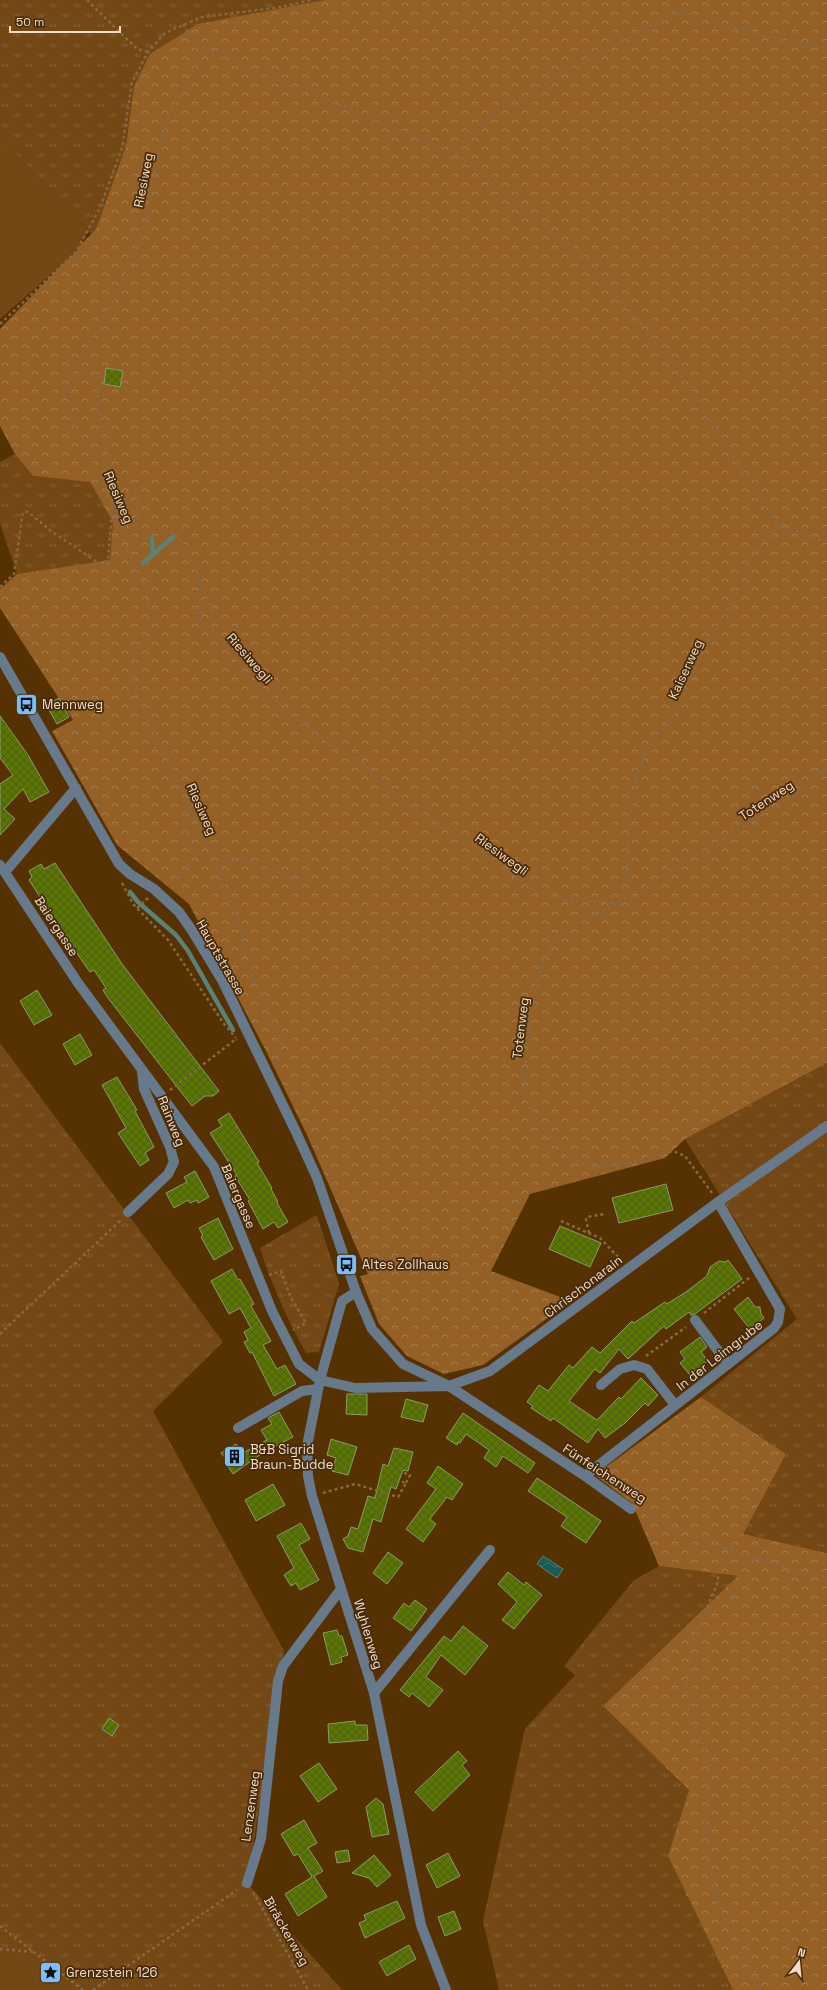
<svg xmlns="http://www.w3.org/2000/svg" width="827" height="1990" viewBox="0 0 827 1990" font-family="'Space Grotesk',sans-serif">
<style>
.grass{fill:url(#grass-tufts)}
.forest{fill:url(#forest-crowns)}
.garden{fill:#744814}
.water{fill:url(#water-waves);stroke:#5a8277}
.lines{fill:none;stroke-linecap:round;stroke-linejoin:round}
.stream{stroke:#5a8277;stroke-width:4.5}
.building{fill:url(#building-cross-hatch);stroke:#899d68}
.path{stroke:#886842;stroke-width:2.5;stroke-dasharray:3 3;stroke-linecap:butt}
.minor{stroke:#677a8b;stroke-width:10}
.labels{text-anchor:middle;stroke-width:3.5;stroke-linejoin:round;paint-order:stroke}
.street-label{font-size:13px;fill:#f3dcc7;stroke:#462a09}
.poi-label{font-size:13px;fill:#f3dcc7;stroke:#462a09;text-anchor:start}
</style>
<defs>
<pattern id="grass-tufts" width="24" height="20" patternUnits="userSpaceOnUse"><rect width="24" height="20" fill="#744814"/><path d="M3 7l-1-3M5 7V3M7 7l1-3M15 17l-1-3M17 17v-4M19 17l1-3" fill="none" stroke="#886235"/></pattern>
<pattern id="forest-crowns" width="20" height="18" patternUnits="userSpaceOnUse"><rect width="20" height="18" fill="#946026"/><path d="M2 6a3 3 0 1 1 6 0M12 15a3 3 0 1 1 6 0" fill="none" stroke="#a97e4e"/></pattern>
<pattern id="water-waves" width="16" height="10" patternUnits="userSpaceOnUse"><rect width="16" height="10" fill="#195c55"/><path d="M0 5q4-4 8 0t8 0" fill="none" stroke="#3b736c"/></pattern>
<pattern id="building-cross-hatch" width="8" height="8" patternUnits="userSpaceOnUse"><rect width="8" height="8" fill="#597700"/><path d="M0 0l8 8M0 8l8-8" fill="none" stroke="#515c1e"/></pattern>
</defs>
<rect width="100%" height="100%" fill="#563203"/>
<g class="grass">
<polygon points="0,0 325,0 315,2 134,87 126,146 96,229 91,234 0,137"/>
<polygon points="15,454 33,476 90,482 113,522 110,561 17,574 0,523 0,462"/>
<polygon points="0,1043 223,1342 153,1411 284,1651 247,1883 342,1990 83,1990 36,1952 0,1949"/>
<polygon points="827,1063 827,1553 742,1534 786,1454 701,1397 797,1319 685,1139"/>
<path d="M317 1215 339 1284 319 1352 306 1353C287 1319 272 1285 260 1248Z"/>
<polygon points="659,1566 739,1576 603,1706 689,1790 668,1856 733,1990 499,1990 483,1921 525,1729 575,1675 564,1666 633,1581"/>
</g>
<g class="forest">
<polygon points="325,0 827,0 827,1063 685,1139 665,1158 530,1194 491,1271 571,1301 483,1365 444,1374 407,1356 379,1324 360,1276 368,1274 307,1135 267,1053 189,904 117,845 52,731 73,720 0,608 0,589 17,574 110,560 113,522 90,482 33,476 15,454 0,426 0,329 96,229 126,146 134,87 150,54 198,24"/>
<polygon points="701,1397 786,1454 743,1534 827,1553 827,1990 733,1990 668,1856 689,1790 603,1706 738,1576 659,1566 632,1503 595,1475"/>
</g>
<g class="garden">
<polygon points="0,137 88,231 76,252 0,319"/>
<polygon points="0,1949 36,1952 83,1990 0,1990"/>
</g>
<polygon class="water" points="543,1556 563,1569 557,1578 537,1564"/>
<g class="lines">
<g class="stream">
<polyline points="152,538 153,555"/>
<polyline points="143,563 173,537"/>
<polyline points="130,892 138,902 176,935 188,951 233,1030"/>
</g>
</g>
<g class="building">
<polygon points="106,368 123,371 120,387 104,384"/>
<polygon points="59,698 69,717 57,724 46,705"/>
<polygon points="0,716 28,755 49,792 30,802 23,789 4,809 15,819 0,835 0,784 13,775 0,758"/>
<polygon points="55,863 122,964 219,1091 213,1096 205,1096 192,1106 108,998 103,990 106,988 94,970 90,972 69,942 29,880 32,877 29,871 41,864 44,869"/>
<polygon points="37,990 52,1015 34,1025 20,1001"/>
<polygon points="80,1034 92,1055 75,1065 63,1044"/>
<polygon points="117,1077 137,1110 135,1111 154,1147 145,1153 149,1160 140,1166 118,1133 126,1128 102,1085"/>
<polygon points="229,1113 259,1162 257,1163 272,1188 271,1189 278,1202 277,1203 288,1222 278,1228 274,1222 263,1229 248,1201 250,1200 235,1176 237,1175 210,1133 222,1126 218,1120"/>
<polygon points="195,1171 209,1197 198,1203 197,1200 190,1203 188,1200 174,1208 166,1193 187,1182 184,1177"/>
<polygon points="666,1184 673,1210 619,1223 612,1198"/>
<polygon points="218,1218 233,1249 214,1260 201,1237 203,1236 199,1228"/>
<polygon points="560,1226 601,1243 590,1267 549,1249"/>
<polygon points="728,1260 742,1279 695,1314 691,1315 689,1312 666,1329 664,1326 628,1359 619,1349 600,1373 595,1369 569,1401 597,1420 619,1397 621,1399 641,1378 658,1395 648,1406 645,1403 625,1423 605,1438 598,1429 588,1443 553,1418 551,1421 531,1408 533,1406 527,1402 539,1385 548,1391 569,1365 573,1368 592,1347 600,1353 632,1321 634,1323 665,1302 667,1304 686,1292 707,1276 710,1267 719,1261 725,1262"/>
<polygon points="232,1269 238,1280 240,1279 254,1304 251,1306 271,1341 263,1345 277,1369 285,1365 296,1384 274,1396 252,1352 250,1353 244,1342 248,1340 244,1332 251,1328 240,1308 229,1314 211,1281"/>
<polygon points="748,1297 755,1307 760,1307 761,1314 764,1318 750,1329 734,1309"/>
<polygon points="700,1337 707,1347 701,1352 708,1361 690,1375 680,1363 685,1359 680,1352"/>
<polygon points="347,1394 367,1394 367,1415 346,1414"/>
<polygon points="406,1399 428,1405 423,1422 401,1417"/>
<polygon points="279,1412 293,1437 272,1448 271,1447 233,1474 225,1462 227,1460 221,1453 236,1444 243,1453 267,1440 261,1430 272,1424 268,1418"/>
<polygon points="463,1413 535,1463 528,1473 503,1456 496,1467 484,1458 489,1450 466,1434 460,1443 458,1442 457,1445 446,1438"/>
<polygon points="331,1439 357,1447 348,1475 332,1471 336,1458 327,1455"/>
<polygon points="394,1448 413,1452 408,1471 403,1470 396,1489 391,1487 381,1522 373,1519 363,1552 348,1548 343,1539 348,1536 351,1527 358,1529 368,1496 375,1498 383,1464 388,1466"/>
<polygon points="438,1466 463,1484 452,1500 447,1497 430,1519 436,1524 423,1542 406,1529 436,1489 427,1483"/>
<polygon points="537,1478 601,1521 586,1543 561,1526 567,1517 528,1491"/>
<polygon points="273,1484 285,1505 256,1521 245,1500"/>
<polygon points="301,1523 310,1539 299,1545 319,1580 300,1590 296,1583 291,1586 284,1575 294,1568 277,1536"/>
<polygon points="388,1552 403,1563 387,1584 373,1573"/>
<polygon points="508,1572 524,1585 526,1582 542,1595 514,1629 502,1620 517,1602 498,1584"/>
<polygon points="415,1600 427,1609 411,1631 393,1618 404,1603 409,1607"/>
<polygon points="463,1626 488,1646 465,1675 441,1655 426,1677 443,1690 429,1707 412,1693 409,1697 400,1690 444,1636 451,1641"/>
<polygon points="337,1630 339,1636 342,1636 348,1655 341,1657 342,1662 331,1665 323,1633"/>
<polygon points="109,1718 119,1725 112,1736 102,1729"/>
<polygon points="355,1721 355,1725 367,1725 368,1740 329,1743 328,1724"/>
<polygon points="458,1751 467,1761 462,1765 470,1775 433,1811 415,1792"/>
<polygon points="319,1763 337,1789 318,1802 300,1776"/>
<polygon points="376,1798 383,1804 389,1834 372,1837 366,1807"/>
<polygon points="304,1820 317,1843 308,1848 323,1871 314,1876 327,1897 298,1916 285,1894 312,1877 298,1854 294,1856 281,1834"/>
<polygon points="348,1850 350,1861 337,1863 335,1852"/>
<polygon points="448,1853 460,1876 437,1888 426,1865"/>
<polygon points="374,1855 391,1875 377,1887 369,1878 352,1873"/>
<polygon points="397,1901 405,1918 365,1938 359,1923 366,1920 364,1915"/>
<polygon points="454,1911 461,1929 445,1936 438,1917"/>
<polygon points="409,1945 416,1959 387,1976 379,1962"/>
</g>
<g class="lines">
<g class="path">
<polyline points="87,0 137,49 148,52"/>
<polyline points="183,24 195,47 195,65 171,112 162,135 146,217 129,268 115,300 72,371 67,384 65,398 68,412 118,515 128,553 142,575 148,602 146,626 132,668 137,696 178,780 217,869 238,920 247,965 280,1038 281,1049 274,1059"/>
<polyline points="195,47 208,48 227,59 455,153 591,262 685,381 777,524"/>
<polyline points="455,153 473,131 502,107 674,13 699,17 763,36 827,48"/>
<polyline points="0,324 76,252 100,208 122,148 132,82 148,52 165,33 202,17 281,7 311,0"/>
<polyline points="71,373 82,376"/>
<polyline points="81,382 84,370"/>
<polyline points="114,503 123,508 148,540 150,538 150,528 153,527 174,533 180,539 202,584 209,602 214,629 220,640 252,680 291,714 332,746 359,760 382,783 416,811 462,837 533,889 566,900 618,903"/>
<polyline points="137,525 138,499 134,490 146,485"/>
<path d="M202 583 199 587C200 598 195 634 215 631"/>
<polyline points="0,587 14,574 23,512 28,512 51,531 97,562 103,564 108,559 113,503 110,472 98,409 98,388 103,361"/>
<polyline points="217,869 238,858 304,882"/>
<polyline points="164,882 185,871 190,863 193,853 183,828 188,805"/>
<polyline points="122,883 133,904 168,940 224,1024 236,1038"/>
<polyline points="619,902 626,879 628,855 628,829 632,804 636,778 645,753 681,704 699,656 734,600 750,561 777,524 827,543"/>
<polyline points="137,908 148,898"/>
<polyline points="170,1090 236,1039 237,1040"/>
<polyline points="712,1193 685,1156 673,1151 623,1164 597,1167 579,1163 564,1153 536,1120 524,1091 530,1009 543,960 558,933 619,903 794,795 827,768"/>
<polyline points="561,1221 600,1238 621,1260"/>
<polyline points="589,1233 586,1219 587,1217 605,1214"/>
<polyline points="269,1275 281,1271 290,1296 306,1323 293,1330"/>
<polyline points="704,1313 749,1278"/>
<polyline points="0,1334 121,1220"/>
<polyline points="646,1356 686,1327"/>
<polyline points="404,1473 410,1475 406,1483"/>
<polyline points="323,1493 355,1484 398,1497 406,1483 402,1482"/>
<polyline points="641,1513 753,1559 827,1578"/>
<polyline points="724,1547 717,1584 693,1640 686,1684 689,1711 707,1756 710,1777 705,1819 710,1868 718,1904 758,1990"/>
<polyline points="253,1892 308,1990"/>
<polyline points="0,1926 83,1990"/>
<polyline points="0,1949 35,1952"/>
<polyline points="93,1990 237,1890"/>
</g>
<g class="minor">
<polyline points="0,657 119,864 130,874 154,889 179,912 191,929 223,982 296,1132 317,1178 356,1292 372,1329 403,1364 449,1386 490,1371 718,1202 827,1126"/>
<polyline points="0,865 78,983 214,1167 272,1311 299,1364 320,1380 355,1388 449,1386 585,1476 631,1509"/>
<polyline points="5,872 76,788"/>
<polyline points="128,1212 168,1174 174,1162 170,1147 144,1089 142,1072"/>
<polyline points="356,1292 342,1301 320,1380 307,1446 308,1476 312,1496 374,1693 421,1925 446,1990"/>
<polyline points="695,1320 728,1364"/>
<polyline points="601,1385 620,1369 634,1365 647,1369 675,1405"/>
<polyline points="238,1428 302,1391 318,1389"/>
<polyline points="585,1476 774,1328 778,1322 780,1309 718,1202"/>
<polyline points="374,1693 490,1550"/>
<polyline points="247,1883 261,1839 278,1681 283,1666 341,1589"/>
</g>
</g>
<defs>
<symbol id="bus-square" viewBox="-11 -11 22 22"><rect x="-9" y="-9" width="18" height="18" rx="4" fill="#7abff8" stroke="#462a09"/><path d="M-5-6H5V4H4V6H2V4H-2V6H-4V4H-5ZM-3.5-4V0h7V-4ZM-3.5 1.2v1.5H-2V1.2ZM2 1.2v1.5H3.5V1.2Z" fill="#111"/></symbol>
<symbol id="building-square" viewBox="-11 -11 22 22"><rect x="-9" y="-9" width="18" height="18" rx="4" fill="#7abff8" stroke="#462a09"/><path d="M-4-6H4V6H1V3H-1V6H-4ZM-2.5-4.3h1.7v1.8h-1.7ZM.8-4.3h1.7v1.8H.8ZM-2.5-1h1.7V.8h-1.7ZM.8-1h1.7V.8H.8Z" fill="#111"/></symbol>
<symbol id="sight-square" viewBox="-11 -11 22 22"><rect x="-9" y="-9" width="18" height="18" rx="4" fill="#7abff8" stroke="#462a09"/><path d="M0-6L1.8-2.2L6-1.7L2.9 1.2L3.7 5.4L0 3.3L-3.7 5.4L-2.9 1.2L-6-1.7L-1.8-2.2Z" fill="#111"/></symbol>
</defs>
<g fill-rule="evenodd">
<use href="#bus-square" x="14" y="692" width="25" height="25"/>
<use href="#bus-square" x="334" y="1252" width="25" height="25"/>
<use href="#building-square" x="222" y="1444" width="25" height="25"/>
<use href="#sight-square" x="38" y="1960" width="25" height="25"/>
</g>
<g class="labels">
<g class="street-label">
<text transform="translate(143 180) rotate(-79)" y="5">Riesiweg</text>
<text transform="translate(119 497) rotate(67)" y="5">Riesiweg</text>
<text transform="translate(250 658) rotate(49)" y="5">Riesiwegli</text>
<text transform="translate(685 669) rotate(-65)" y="5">Kaiserweg</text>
<text transform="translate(766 800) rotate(-33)" y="5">Totenweg</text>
<text transform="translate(202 809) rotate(66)" y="5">Riesiweg</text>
<text transform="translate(502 854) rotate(36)" y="5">Riesiwegli</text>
<text transform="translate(57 926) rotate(57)" y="5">Baiergasse</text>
<text transform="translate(221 957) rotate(60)" y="5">Hauptstrasse</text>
<text transform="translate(520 1028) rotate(-83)" y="5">Totenweg</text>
<text transform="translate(172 1121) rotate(68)" y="5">Rainweg</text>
<text transform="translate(239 1196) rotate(67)" y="5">Baiergasse</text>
<text transform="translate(583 1286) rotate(-37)" y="5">Chrischonarain</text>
<text transform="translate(719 1355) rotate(-38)" y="5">In der Leimgrube</text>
<text transform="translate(605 1473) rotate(33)" y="5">Fünfeichenweg</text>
<text transform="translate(369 1634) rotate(73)" y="5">Wyhlenweg</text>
<text transform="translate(250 1806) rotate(-82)" y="5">Lenzenweg</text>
<text transform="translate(287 1931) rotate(60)" y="5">Biräckerweg</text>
</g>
<g class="poi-label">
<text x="42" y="709">Mennweg</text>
<text x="362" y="1269">Altes Zollhaus</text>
<text x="250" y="1454">B&amp;B Sigrid<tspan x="250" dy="15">Braun-Budde</tspan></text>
<text x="66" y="1977">Grenzstein 126</text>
</g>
</g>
<g transform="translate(799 1962) rotate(16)" stroke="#462a09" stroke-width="3" paint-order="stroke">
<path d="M0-3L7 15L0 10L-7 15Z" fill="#f3dcc7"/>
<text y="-6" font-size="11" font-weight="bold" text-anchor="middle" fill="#f3dcc7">N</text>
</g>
<path d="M10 26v6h110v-6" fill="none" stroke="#f3dcc7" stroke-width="2"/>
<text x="16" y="26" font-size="12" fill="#f3dcc7" stroke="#462a09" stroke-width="3" paint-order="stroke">50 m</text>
</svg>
